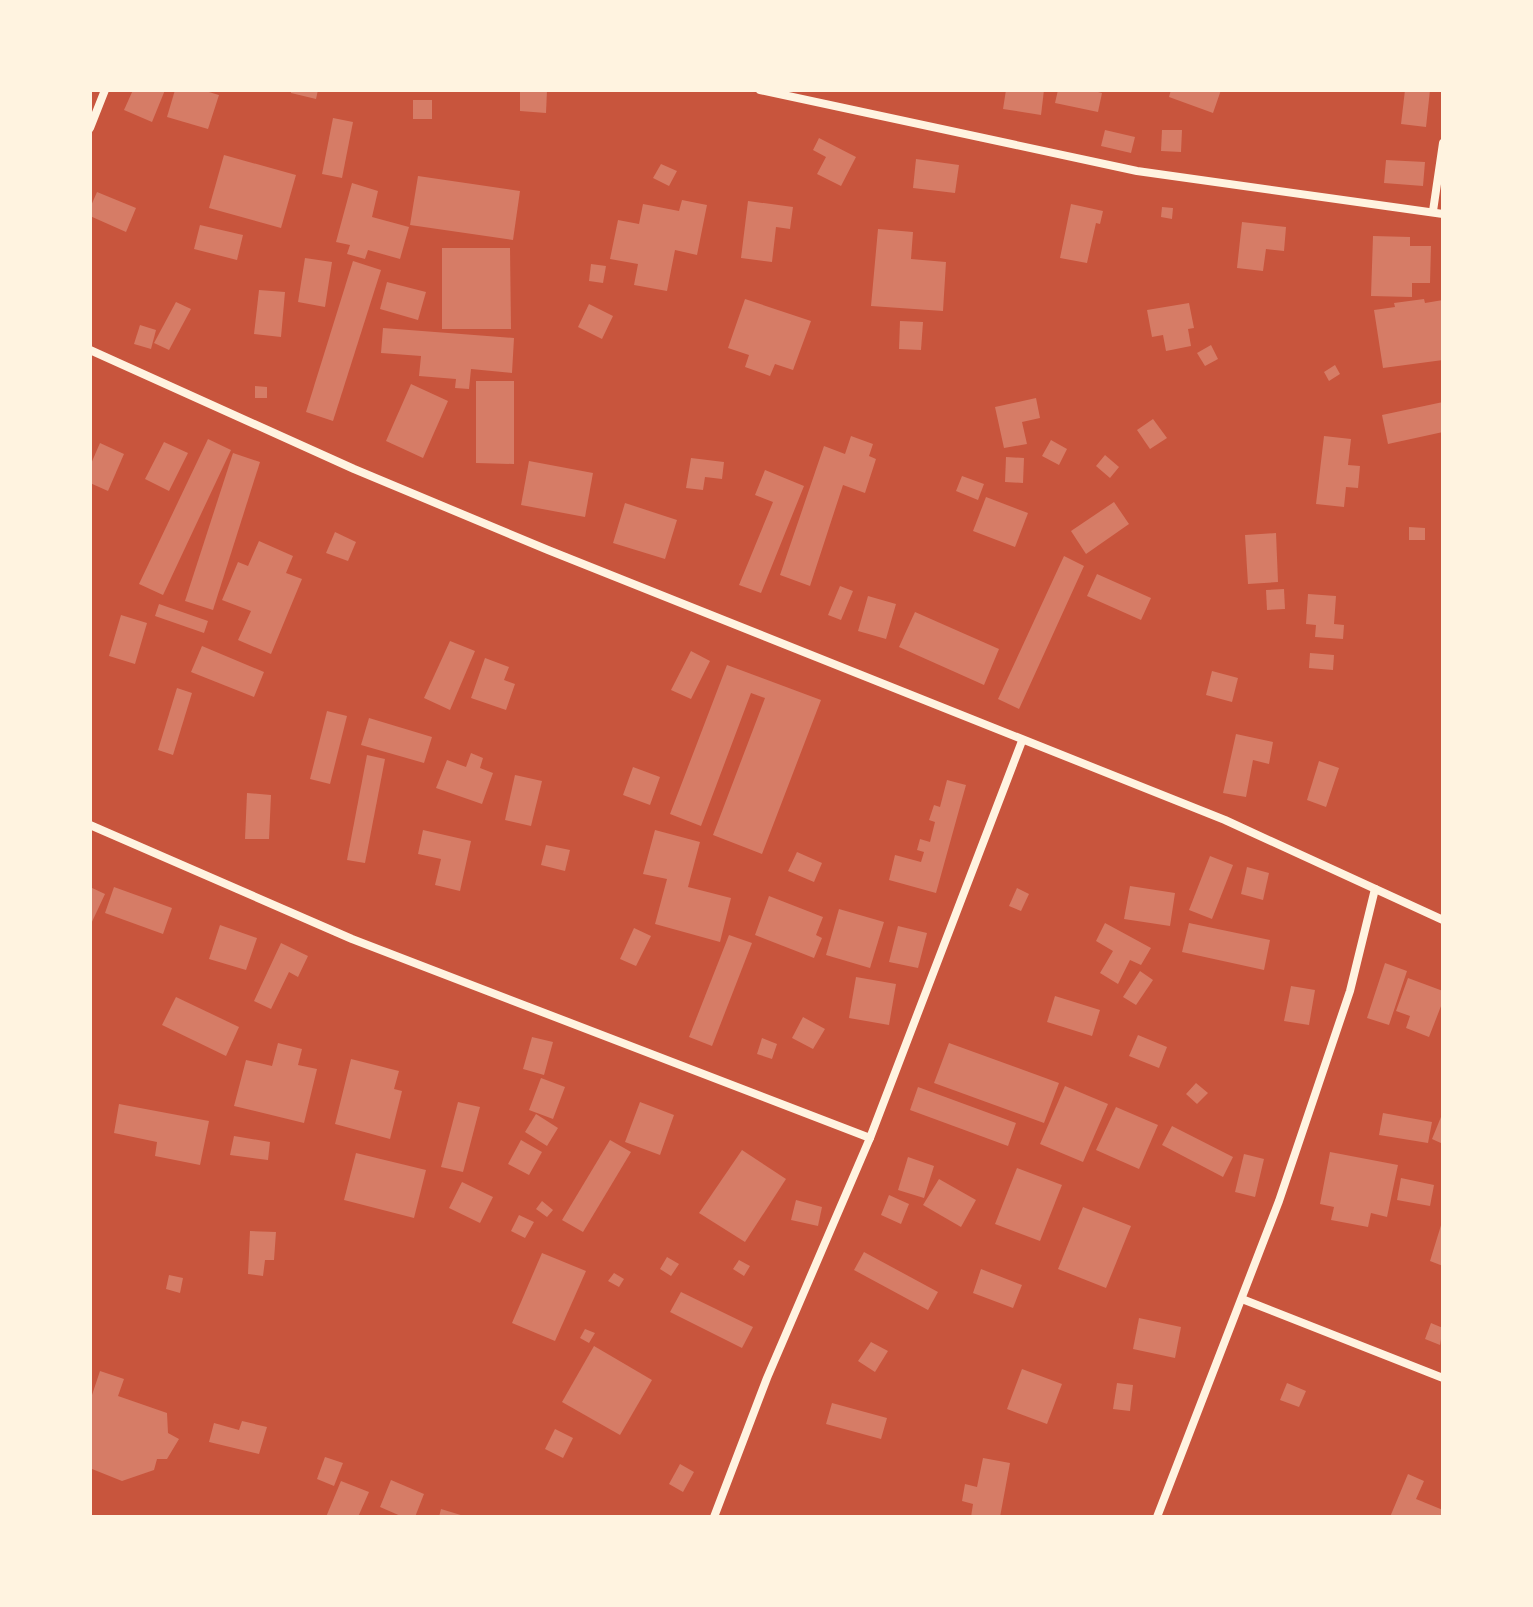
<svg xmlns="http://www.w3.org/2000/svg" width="1533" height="1607" viewBox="0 0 1533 1607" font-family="'Alegreya Sans',sans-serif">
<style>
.building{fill:#d67c66}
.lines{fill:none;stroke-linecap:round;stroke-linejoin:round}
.minor{stroke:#fff3e0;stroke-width:8}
</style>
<rect width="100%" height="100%" fill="#c8553d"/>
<g class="building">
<polygon points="133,90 165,90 152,122 124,110"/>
<polygon points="175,90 202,90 219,95 208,129 167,117"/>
<polygon points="291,90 318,90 316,99 291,93"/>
<polygon points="520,90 547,90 546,113 520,111"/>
<polygon points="1006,90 1044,90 1041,115 1003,109"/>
<polygon points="1058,90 1090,90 1102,93 1098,112 1055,103"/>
<polygon points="1171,90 1221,90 1213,113 1169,97"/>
<polygon points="1405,90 1430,90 1426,127 1401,124"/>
<rect x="413" y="100" width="19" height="19"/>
<polygon points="333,118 353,122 342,178 322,174"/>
<polygon points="1105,130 1135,137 1131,153 1101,146"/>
<polygon points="1162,130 1182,130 1181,152 1161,151"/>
<polygon points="819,138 856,157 841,186 817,174 826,157 813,150"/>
<polygon points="224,155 296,175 281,228 209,208"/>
<polygon points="916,159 959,165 955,193 913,188"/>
<polygon points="1386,160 1425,162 1423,186 1384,183"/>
<polygon points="661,164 677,171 669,186 653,178"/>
<polygon points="418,176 520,191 513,240 410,225"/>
<polygon points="352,183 378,191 372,217 409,227 400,259 368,250 365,259 347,254 350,245 336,242"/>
<polygon points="97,192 136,208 126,232 90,216 90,208"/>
<polygon points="682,200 707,205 697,255 675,250 667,291 634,285 638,264 610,259 618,220 639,224 643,204 679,211"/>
<polygon points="748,201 793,207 790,229 776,227 772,262 741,258"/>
<polygon points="1071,204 1103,211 1100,224 1096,223 1087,263 1060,258"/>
<polygon points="1162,207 1173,208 1172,219 1161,217"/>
<polygon points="1242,222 1286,227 1284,251 1266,249 1263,271 1237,268"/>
<polygon points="200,225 243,235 237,260 194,249"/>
<polygon points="878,229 913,232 911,259 946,262 943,311 871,306"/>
<polygon points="1373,236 1410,237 1410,246 1431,246 1430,283 1412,283 1412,297 1371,296"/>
<polygon points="442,248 510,248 511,329 442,329"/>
<polygon points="305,258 332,262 325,307 298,302"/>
<polygon points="353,261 381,270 333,421 306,412"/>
<polygon points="591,264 606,266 603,283 589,281"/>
<polygon points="387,282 426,292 418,320 380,309"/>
<polygon points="259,290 285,292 281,337 254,334"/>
<polygon points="745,299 811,321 793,370 775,364 770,376 745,367 749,355 728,348"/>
<polygon points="1424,299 1425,303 1443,300 1443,360 1383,368 1374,310 1395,307 1394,303"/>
<polygon points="176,302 191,309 169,350 154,343"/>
<polygon points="1189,303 1194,328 1188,329 1191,346 1166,351 1163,335 1152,337 1147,310"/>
<polygon points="589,304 613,316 602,339 578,327"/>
<polygon points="900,321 923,322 921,350 899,349"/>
<polygon points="140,325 156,330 151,349 134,344"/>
<polygon points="383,328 514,338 512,373 471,369 469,389 455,388 456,379 419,376 421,356 381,353"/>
<polygon points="1211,345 1218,359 1205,366 1197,353"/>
<polygon points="1335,365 1340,374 1329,381 1324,372"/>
<polygon points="476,381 514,381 514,464 476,463"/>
<polygon points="411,384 448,401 423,458 386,441"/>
<polygon points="255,386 267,387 267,398 255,398"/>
<polygon points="1036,398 1040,418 1022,422 1027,444 1004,448 995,407"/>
<polygon points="1443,402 1443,432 1388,444 1382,415"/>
<polygon points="1153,419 1167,438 1150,449 1137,430"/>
<polygon points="851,436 873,444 869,456 876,459 865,493 843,485 810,586 780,575 824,446 845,454"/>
<polygon points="1324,436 1351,439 1348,465 1360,466 1358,488 1346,487 1344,507 1316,504"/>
<polygon points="208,439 231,450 163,595 139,584"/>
<polygon points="1051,440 1067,449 1059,465 1042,456"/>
<polygon points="164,442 188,453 169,491 145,479"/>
<polygon points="100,443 124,454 108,491 90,483 90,466"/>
<polygon points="233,453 260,462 213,610 185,601"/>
<polygon points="1105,455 1119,467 1110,478 1096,466"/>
<polygon points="1006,457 1024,458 1023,483 1005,482"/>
<polygon points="691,458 724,462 722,479 705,477 703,490 686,488"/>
<polygon points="529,461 593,473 585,517 521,505"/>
<polygon points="765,470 804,486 761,593 739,585 773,502 755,495"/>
<polygon points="962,476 984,484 978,500 956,491"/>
<polygon points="986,497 1028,513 1015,547 973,531"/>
<polygon points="1114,502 1129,524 1086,554 1071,531"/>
<polygon points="625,503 677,520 665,559 613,543"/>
<polygon points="1409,527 1425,528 1425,540 1409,540"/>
<polygon points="335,532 356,542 348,561 326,553"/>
<polygon points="1276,533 1278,582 1248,584 1245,535"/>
<polygon points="259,541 293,556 286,573 302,579 271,654 238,640 251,611 222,600 238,562 248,566"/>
<polygon points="1064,556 1084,566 1019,709 998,699"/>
<polygon points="1097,574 1151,598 1141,620 1087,596"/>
<polygon points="840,586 853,591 841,620 828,615"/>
<polygon points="1284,589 1285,609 1267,610 1266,590"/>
<polygon points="1308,594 1336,596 1334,624 1344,625 1343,639 1315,637 1316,625 1306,624"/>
<polygon points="868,596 896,604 886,639 858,631"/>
<polygon points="159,604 208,621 204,633 155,616"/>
<polygon points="915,612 999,649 984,685 899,647"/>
<polygon points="121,615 147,623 135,664 109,656"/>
<polygon points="450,641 475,651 450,710 424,698"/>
<polygon points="202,646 264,672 254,697 191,672"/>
<polygon points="691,651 710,661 691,699 671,690"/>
<polygon points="1310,653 1334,655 1333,670 1309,668"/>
<polygon points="485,658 509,667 504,680 515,684 506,710 471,698"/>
<polygon points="727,665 821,700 762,854 713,835 765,698 751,693 701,826 670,814"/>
<polygon points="1212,671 1238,678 1232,702 1206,695"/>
<polygon points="177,688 192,693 173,755 158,750"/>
<polygon points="327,711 347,716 330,784 310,779"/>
<polygon points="369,718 432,737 424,763 361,745"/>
<polygon points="1236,734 1273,742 1269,764 1253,760 1246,797 1223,793"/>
<polygon points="471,753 483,758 480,768 493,773 482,804 436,788 447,760 466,767"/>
<polygon points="367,755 385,759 365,863 347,860"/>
<polygon points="1319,761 1339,768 1326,807 1307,800"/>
<polygon points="633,767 660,777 650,805 623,795"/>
<polygon points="515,775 542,781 531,826 505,820"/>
<polygon points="947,780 966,785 936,893 889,880 895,855 921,862 924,852 917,850 920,839 930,842 935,822 929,820 934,805 940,807"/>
<polygon points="247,793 271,795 269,839 245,839"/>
<polygon points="423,830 471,841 460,891 435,885 441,859 418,854"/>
<polygon points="655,830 700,842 688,887 731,898 720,942 655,924 667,879 643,874"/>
<polygon points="546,845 570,850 565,871 541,865"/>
<polygon points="797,852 822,863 814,882 788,871"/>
<polygon points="1210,856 1233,865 1212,919 1189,910"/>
<polygon points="1247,867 1269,873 1263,900 1241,894"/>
<polygon points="1130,886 1175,893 1170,926 1124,919"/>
<polygon points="90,887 105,894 90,926"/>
<polygon points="114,887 172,908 163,934 105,913"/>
<polygon points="1017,888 1029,894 1021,911 1009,906"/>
<polygon points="769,896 823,917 816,935 822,938 814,958 755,935"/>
<polygon points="839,909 884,922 870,968 826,955"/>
<polygon points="1105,923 1151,948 1141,965 1130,960 1118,984 1100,973 1113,951 1096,941"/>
<polygon points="1189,923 1270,940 1264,970 1182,952"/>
<polygon points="220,925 257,938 246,970 209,959"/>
<polygon points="898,926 927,933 918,968 889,962"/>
<polygon points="634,928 651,936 636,966 620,959"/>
<polygon points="729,935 752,943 712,1046 689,1037"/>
<polygon points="281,943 308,956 298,977 289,972 271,1009 254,1001"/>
<polygon points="1385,963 1407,971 1389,1025 1367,1018"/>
<polygon points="1140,971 1153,980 1136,1005 1123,997"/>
<polygon points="856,977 896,984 889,1025 849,1018"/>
<polygon points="1408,978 1443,991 1443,1001 1429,1037 1406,1028 1410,1016 1396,1011"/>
<polygon points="1291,986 1315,990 1309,1025 1284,1021"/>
<polygon points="1055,996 1100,1010 1092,1036 1047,1022"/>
<polygon points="176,997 239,1027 226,1056 162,1025"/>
<polygon points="803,1017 825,1029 813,1049 792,1038"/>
<polygon points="1138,1035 1167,1047 1159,1068 1129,1056"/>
<polygon points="532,1037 553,1042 544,1075 523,1069"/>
<polygon points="762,1038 777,1044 772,1059 757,1054"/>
<polygon points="278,1043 302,1049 298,1065 317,1069 304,1123 234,1106 246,1060 272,1066"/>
<polygon points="949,1043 1059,1083 1044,1123 934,1083"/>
<polygon points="351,1059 399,1071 394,1089 402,1091 390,1139 335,1124"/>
<polygon points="541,1078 565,1087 553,1119 529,1110"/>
<polygon points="1196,1083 1208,1093 1197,1104 1186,1094"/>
<polygon points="1065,1086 1108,1104 1083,1162 1040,1144"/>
<polygon points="918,1087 1016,1123 1008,1146 910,1110"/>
<polygon points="458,1102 480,1107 463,1172 441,1167"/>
<polygon points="640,1102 674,1115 660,1155 625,1142"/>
<polygon points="119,1104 209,1121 200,1165 155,1156 157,1142 114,1133"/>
<polygon points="1116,1107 1158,1125 1139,1169 1096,1150"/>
<polygon points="1443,1112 1443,1144 1432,1139"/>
<polygon points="1383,1113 1432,1122 1428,1143 1379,1135"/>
<polygon points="536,1114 558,1128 547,1146 525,1132"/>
<polygon points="1172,1126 1233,1157 1223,1177 1162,1145"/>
<polygon points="234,1136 270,1142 268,1160 230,1155"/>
<polygon points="521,1140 542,1152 529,1175 508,1164"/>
<polygon points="610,1140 631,1152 583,1232 562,1220"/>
<polygon points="742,1150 786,1179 745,1242 699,1213"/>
<polygon points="1330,1152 1398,1165 1387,1217 1371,1213 1368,1227 1331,1220 1334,1207 1320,1204"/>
<polygon points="356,1153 426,1170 414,1218 344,1200"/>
<polygon points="1244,1154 1264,1159 1255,1197 1235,1192"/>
<polygon points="908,1157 934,1166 924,1198 898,1190"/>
<polygon points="1017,1168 1062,1185 1040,1241 995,1224"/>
<polygon points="1401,1178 1434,1185 1430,1206 1397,1200"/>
<polygon points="939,1179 976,1200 961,1227 923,1205"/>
<polygon points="462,1182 493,1197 480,1223 449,1208"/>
<polygon points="889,1195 909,1204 901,1224 881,1215"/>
<polygon points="796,1200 822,1207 818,1226 791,1220"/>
<polygon points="542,1201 553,1210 547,1217 536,1209"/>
<polygon points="1083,1207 1131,1226 1106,1288 1058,1269"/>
<polygon points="519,1215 534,1222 525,1238 511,1231"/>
<polygon points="1442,1222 1443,1223 1443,1266 1430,1261"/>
<polygon points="250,1231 276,1232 274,1260 265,1260 263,1276 248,1274"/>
<polygon points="864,1252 938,1292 928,1310 854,1270"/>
<polygon points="542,1253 586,1271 555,1341 512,1323"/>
<polygon points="667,1257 679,1264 671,1276 660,1269"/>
<polygon points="739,1260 750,1266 744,1276 733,1269"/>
<polygon points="981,1269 1022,1285 1013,1308 973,1293"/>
<polygon points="614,1273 624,1279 619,1287 608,1281"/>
<polygon points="169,1275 183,1278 180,1293 166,1289"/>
<polygon points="681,1292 753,1327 742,1348 670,1312"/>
<polygon points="1139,1318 1181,1327 1175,1358 1133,1349"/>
<polygon points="1431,1323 1443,1328 1440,1345 1425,1339"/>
<polygon points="585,1329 595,1333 589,1343 580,1338"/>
<polygon points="871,1342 888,1351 875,1372 858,1361"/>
<polygon points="594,1346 652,1380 620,1435 562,1402"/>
<polygon points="1022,1369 1062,1384 1047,1424 1007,1409"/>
<polygon points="100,1371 124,1379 118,1396 167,1413 168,1433 179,1439 167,1459 157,1459 154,1470 122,1481 92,1469 90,1463 90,1401"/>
<polygon points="1117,1383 1133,1385 1130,1411 1113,1409"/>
<polygon points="1287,1383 1306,1391 1299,1407 1280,1400"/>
<polygon points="832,1403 887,1418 881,1439 826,1424"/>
<polygon points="242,1421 267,1427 259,1454 209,1442 214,1423 239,1430"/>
<polygon points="555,1429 573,1438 563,1458 545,1449"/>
<polygon points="325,1457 343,1463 334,1486 317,1479"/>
<polygon points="983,1458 1010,1463 1000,1517 971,1517 973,1504 962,1501 965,1484 977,1487"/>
<polygon points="680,1464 694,1472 683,1492 669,1484"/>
<polygon points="1408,1474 1424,1481 1416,1499 1443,1510 1443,1517 1390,1517"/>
<polygon points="391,1480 424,1494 415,1517 403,1517 380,1507"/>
<polygon points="341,1481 369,1492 358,1517 326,1517"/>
<polygon points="441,1509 464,1516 463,1517 439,1517"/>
</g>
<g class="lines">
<g class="minor">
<polyline points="760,90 1137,171 1443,214"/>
<polyline points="90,128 105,90"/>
<polyline points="1433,211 1443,143"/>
<polyline points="90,350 354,469 548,550 1225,820 1443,920"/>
<polyline points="90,825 352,939 870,1138"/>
<polyline points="1242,1299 1443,1378"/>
<polyline points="714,1517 767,1378 870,1138 1022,741"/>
<polyline points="1157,1517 1279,1201 1350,991 1375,889"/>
</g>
</g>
<rect width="1533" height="1607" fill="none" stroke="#fff3e0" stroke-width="184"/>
</svg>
